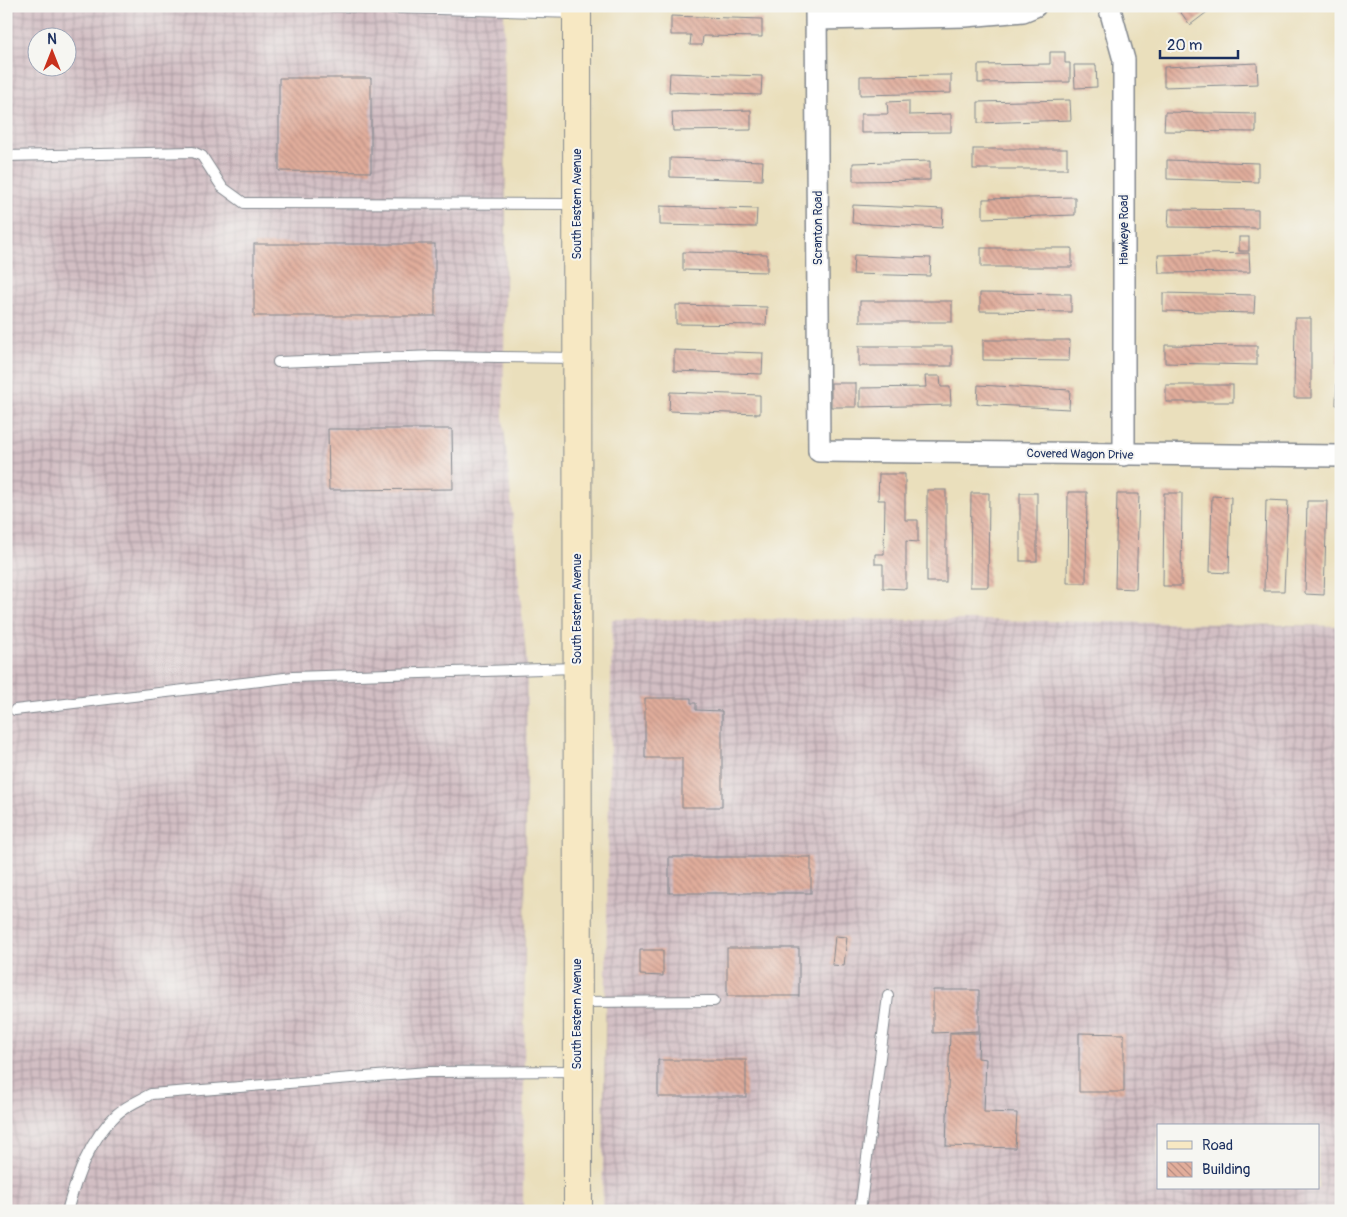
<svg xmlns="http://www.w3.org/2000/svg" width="1347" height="1217" viewBox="0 0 1347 1217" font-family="Pangolin,sans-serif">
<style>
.industrial{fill:url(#industrial-grid);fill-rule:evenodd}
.building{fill:url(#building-back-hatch)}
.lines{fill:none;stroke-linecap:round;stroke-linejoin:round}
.lane-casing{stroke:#82878d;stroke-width:12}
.street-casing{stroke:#82878d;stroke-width:24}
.secondary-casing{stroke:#82878d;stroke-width:30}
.lane{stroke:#fff;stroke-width:10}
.street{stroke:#fff;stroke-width:21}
.secondary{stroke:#f7e8c3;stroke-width:28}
.labels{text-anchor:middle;stroke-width:4;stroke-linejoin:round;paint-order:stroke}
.street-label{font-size:12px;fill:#1b2f5e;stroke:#f6f6f2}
</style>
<defs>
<pattern id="industrial-grid" width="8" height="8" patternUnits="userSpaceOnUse" patternTransform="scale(1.25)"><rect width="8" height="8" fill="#d2bec3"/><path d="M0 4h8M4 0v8" fill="none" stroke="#aa9ba2"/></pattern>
<pattern id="building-back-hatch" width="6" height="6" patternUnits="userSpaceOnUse" patternTransform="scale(1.25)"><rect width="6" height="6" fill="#e1ad9b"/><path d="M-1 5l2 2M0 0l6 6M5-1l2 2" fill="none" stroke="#b68d82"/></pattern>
</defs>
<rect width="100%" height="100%" fill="#f6f6f2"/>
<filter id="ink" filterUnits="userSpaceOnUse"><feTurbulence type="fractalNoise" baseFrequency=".02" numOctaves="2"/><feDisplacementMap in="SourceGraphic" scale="10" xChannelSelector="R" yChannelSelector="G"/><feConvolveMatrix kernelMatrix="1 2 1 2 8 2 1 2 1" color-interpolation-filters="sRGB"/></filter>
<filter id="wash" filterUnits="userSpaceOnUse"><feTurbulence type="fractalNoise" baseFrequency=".0096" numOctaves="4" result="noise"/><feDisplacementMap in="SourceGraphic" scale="20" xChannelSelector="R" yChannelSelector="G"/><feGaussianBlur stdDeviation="1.12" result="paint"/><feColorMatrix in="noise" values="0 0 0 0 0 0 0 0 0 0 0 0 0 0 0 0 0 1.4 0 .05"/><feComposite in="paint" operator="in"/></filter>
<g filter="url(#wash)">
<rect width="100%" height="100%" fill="#eadfbc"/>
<g class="industrial">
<path d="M6 6H504L506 229 503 416 527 665 523 1211H6ZM38 38H68V68H38Z"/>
<path d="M612 619 992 620 1341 626V1211H602ZM1158 1126H1318V1188H1158Z"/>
</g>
<g id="blocks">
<g class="building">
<polygon points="1176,6 1215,6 1190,25"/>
<polygon points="1334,6 1341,6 1341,15"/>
<polygon points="671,16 762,19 762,37 703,36 702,45 690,45 691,35 671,35"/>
<polygon points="1050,52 1065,52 1065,63 1070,63 1070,82 978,83 978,65 1050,64"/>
<polygon points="1257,63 1258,84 1164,87 1164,67"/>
<polygon points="1074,65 1096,65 1097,87 1075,88"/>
<polygon points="670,73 762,76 761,95 669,92"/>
<polygon points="951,75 951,93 860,95 860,76"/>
<polygon points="279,78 371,78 371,172 279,171"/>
<polygon points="1070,100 1071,120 978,123 978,102"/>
<polygon points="909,101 909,115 951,114 951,132 861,133 861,114 888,114 887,102"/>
<polygon points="751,110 751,130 673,131 672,112"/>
<polygon points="1165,112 1256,114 1256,132 1164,131"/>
<rect x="973" y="149" width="94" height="20"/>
<polygon points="670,158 763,161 762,180 670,177"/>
<polygon points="1167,160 1258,163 1258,182 1167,179"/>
<polygon points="930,161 930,180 853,181 853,163"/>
<polygon points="1075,197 1075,215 983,218 983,199"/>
<polygon points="853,205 943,209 942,228 852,223"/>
<polygon points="660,206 757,209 756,227 660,225"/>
<polygon points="1169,209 1258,210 1258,228 1168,227"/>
<rect x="1239" y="237" width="10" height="14"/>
<rect x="254" y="244" width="181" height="72"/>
<rect x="981" y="248" width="91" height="19"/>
<polygon points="683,252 767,254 767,272 683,270"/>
<polygon points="1249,253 1250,272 1159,273 1158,255"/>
<polygon points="854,255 931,258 930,276 853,274"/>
<polygon points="980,293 1071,294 1071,312 980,311"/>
<polygon points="1163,293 1255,295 1254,313 1163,311"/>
<rect x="860" y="301" width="92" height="21"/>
<polygon points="676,305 767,307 766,325 676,324"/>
<polygon points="1339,313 1341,313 1341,405 1336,405"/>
<polygon points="1295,318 1311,318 1311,398 1294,398"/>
<polygon points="983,340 1070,340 1069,361 983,360"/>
<polygon points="1165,345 1257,346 1257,365 1165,363"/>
<rect x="859" y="346" width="93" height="20"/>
<polygon points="674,350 763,353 762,374 674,371"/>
<polygon points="925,376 940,376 941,387 950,387 951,405 860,407 860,388 926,387"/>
<rect x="831" y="383" width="25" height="24"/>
<polygon points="978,385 1070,390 1069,409 977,404"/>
<rect x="1166" y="385" width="67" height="17"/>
<polygon points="670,392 760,395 760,414 669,411"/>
<polygon points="328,429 452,429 453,489 329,490"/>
<polygon points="879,474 905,474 905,520 918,520 918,542 906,541 906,589 883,588 883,564 875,564 875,554 884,554 885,500 878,500"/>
<rect x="927" y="490" width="19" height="92"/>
<polygon points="1068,492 1087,492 1086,583 1067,583"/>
<polygon points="971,493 989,493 988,587 970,587"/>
<rect x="1020" y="493" width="17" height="68"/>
<polygon points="1164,493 1182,493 1181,586 1163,586"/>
<polygon points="1117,494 1139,494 1136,589 1115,588"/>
<polygon points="1212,496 1231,497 1229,573 1210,572"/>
<polygon points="1266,500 1288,501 1284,591 1264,591"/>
<polygon points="1307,501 1327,501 1324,595 1305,594"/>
<polygon points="645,698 691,698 691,703 696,703 696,710 722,711 722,807 682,807 682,758 645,758"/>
<rect x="669" y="857" width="142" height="36"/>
<polygon points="835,936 847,937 844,966 832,965"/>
<rect x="727" y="948" width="72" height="48"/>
<polygon points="640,950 663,950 663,976 640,975"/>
<polygon points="933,990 979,990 979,1031 933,1033"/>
<polygon points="950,1033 979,1033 978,1058 986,1059 984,1112 1017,1113 1015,1148 946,1146"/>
<polygon points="1079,1033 1124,1034 1124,1092 1079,1092"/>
<rect x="658" y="1060" width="88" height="37"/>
</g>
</g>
</g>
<g filter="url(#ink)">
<use href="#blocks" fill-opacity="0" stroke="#82878d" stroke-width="1"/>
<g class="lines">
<defs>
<g id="lane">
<polyline points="332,6 576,13"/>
<polyline points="6,156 193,152 202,156 222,187 244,203 576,204"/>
<polyline points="278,362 435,356 576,358"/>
<polyline points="15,710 293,677 576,668"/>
<polyline points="578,1002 714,1001"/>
<path d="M67 1211C77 1176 89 1140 117 1114 126 1106 140 1100 151 1094L427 1072 577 1071"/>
<polyline points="860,1211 888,996"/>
</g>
<g id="street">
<polyline points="816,6 819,451 1341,456"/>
<polyline points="1109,6 1124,60 1124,455"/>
<polyline points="817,19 966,16 1023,11 1035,6"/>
</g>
<polyline id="secondary" points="577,6 578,1211"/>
</defs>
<use href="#lane" class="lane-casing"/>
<use href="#street" class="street-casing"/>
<use href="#secondary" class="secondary-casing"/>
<use href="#lane" class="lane"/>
<use href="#street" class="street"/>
<use href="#secondary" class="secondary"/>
</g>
</g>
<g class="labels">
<g class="street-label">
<text transform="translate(577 204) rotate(-90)" y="4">South Eastern Avenue</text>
<text transform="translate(818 228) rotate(-90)" y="4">Scranton Road</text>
<text transform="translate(1124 230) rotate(-90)" y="4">Hawkeye Road</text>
<text transform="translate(1080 454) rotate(1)" y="4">Covered Wagon Drive</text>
<text transform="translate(577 609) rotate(-90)" y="4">South Eastern Avenue</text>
<text transform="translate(577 1014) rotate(-90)" y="4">South Eastern Avenue</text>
</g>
</g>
<rect width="1347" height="1217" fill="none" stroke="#f6f6f2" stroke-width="25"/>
<rect x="1157" y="1124" width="162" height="65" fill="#f6f6f2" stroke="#9ea6b7"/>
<rect x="1167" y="1141" width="25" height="8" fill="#f7e8c3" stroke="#9ea6b7"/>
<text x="1202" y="1150" font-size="15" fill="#1b2f5e">Road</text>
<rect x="1167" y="1162" width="25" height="15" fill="url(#building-back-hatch)" stroke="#9ea6b7"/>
<text x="1202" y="1174" font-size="15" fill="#1b2f5e">Building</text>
<g transform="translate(52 52)"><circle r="24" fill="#f6f6f2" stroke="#9ea6b7"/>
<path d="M0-4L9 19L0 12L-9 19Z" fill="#c8321e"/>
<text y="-8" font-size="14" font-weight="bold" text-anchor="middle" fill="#1b2f5e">N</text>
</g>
<path d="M1160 50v8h78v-8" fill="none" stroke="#1b2f5e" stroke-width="2.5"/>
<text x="1167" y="50" font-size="15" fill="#1b2f5e" stroke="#f6f6f2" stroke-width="4" paint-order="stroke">20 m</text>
</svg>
